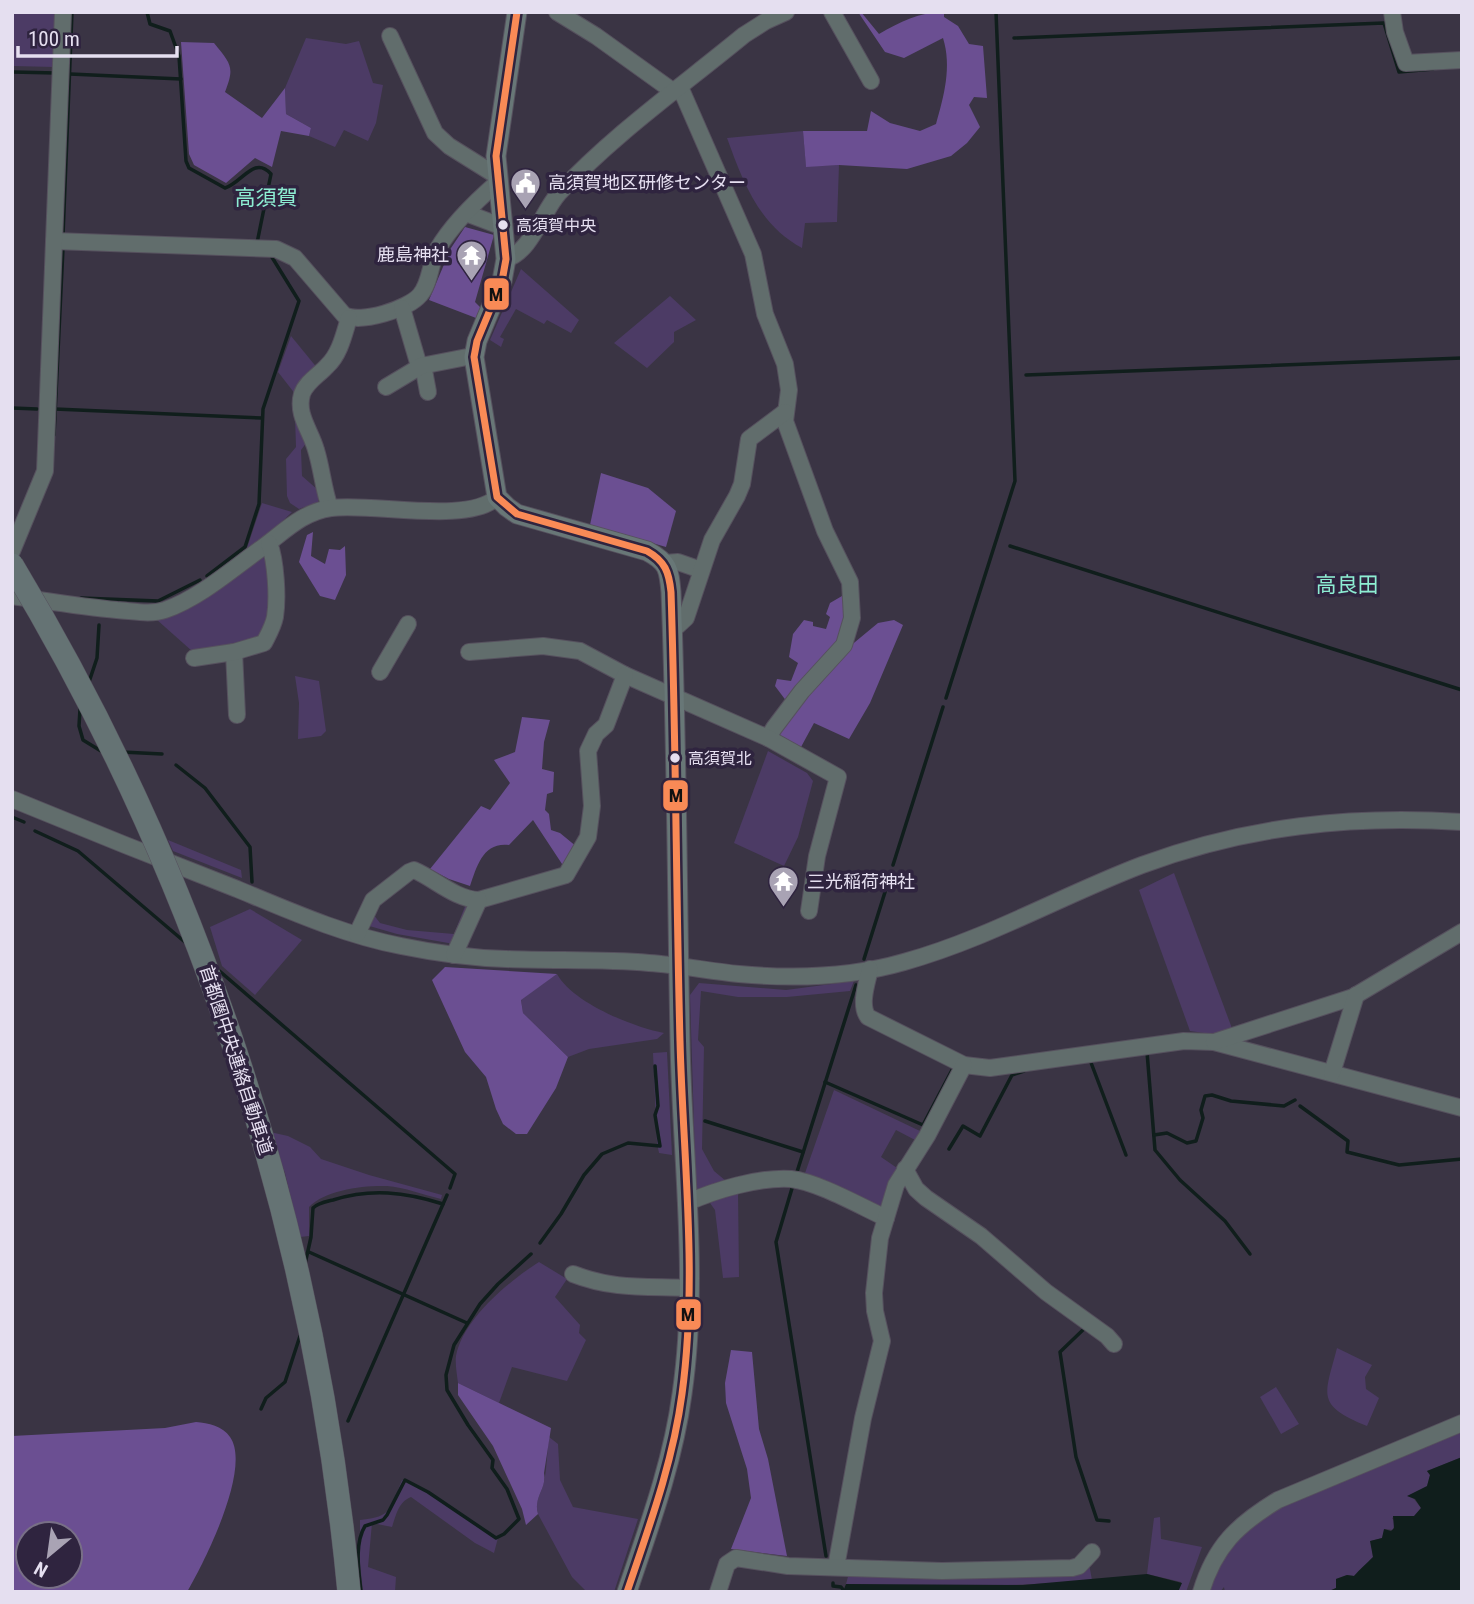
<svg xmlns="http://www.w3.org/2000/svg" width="1474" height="1604" viewBox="0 0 1474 1604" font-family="'Roboto Condensed','Noto Sans JP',sans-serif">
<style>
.green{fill:#4c3b65}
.forest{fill:#6b4f92;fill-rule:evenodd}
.water{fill:#101e1c}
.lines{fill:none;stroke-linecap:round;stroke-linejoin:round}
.stream{stroke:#101e1c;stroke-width:3.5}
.minor-casing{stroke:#56515e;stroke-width:18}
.major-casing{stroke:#56515e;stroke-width:21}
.minor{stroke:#616d6c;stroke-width:16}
.major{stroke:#687777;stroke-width:19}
.highway-bridge-casing{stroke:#56515e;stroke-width:24;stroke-linecap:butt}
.highway-bridge{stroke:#657374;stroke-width:23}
.bus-1-casing{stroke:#2f243f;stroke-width:12}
.bus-1{stroke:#f98a56;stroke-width:7}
.bus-dot{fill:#e5dff0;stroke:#2f243f;stroke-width:2.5}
.labels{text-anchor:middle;stroke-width:7;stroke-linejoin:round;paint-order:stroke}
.bus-label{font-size:16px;fill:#e5dff0;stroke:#2f243f;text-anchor:start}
.poi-label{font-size:18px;fill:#e5dff0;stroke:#2f243f;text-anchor:start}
.street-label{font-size:18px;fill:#e5dff0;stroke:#2f243f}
.quarter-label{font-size:21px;fill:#8dedd3;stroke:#2f243f}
.line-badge{stroke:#2f243f;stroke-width:2.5}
.pale-badge-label{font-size:19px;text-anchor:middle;font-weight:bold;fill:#111}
</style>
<rect width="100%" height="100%" fill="#3a3444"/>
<g class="green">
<polygon points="12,12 57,12 55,67 12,66"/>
<polygon points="306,38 346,44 359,41 373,83 383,85 376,123 368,141 344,130 335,147 309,136 311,128 286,114 285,88"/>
<path d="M803 131 806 166 839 165 837 222 805 223 802 248C759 225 743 182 727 138Z"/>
<polygon points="521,269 579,320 571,333 547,320 544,324 516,309 500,337 504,339 501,347 490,340"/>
<polygon points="670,296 696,320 674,332 674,342 647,368 614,343"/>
<polygon points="291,336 318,369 296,395 278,372"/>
<polygon points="295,417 299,417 307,442 301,450 302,476 318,490 318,502 299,509 290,503 287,496 286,459 296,447"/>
<polygon points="262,503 292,512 266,537 246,551"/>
<polygon points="264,553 268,556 270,601 268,617 259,641 192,651 156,619"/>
<polygon points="295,676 319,681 326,731 321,736 298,739 299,703"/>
<polygon points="768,751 807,773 813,781 798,837 784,866 734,843"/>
<polygon points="168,840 241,870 242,878 173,851"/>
<polygon points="1174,873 1233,1031 1218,1035 1190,1031 1139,890"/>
<polygon points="466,904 473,907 454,944 397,934 366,925 373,914 380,923 407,930 454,934"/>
<polygon points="250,909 302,940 255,995 222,966 210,927"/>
<path d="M557 974C573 1003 633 1027 664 1033L657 1039 589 1049 568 1057 523 1013 521 999Z"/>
<polygon points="854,981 850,991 787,997 738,997 701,991 698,1040 704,1047 702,1149 714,1171 726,1181 696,1191 690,995 699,983 786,990"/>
<polygon points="667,1052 672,1155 659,1153 657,1143 653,1053"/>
<polygon points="834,1090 920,1131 917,1141 896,1130 881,1157 900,1170 881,1210 804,1176"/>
<path d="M270 1132 288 1136 310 1147 321 1159 369 1175 442 1195 441 1199C424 1195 404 1187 387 1186 364 1185 325 1190 309 1207V1236L300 1237 285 1173Z"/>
<polygon points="738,1191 739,1277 723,1278 715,1210 710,1203 725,1194"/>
<path d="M539 1262 567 1279 555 1297 580 1325 579 1333 586 1340 567 1381 512 1367 499 1403 458 1383C457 1375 455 1364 456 1356 463 1319 509 1281 539 1262Z"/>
<path d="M1337 1348 1372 1365 1365 1377 1366 1389 1379 1398 1367 1426C1315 1405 1325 1395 1337 1348Z"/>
<polygon points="1276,1387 1299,1424 1281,1434 1260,1397"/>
<path d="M1462 1426V1457L1427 1471 1430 1475 1427 1487 1408 1496 1414 1499 1421 1508 1415 1516H1396L1392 1518 1395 1522 1393 1530 1385 1529 1382 1538 1371 1541 1373 1557C1366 1564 1362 1571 1354 1576L1347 1575 1336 1579V1588L1327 1592H1225L1224 1587 1220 1592H1208L1227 1546 1275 1508Z"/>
<path d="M549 1437 558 1444 560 1480 573 1507 638 1519 614 1592H587L572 1577 538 1514C534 1499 541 1496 544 1482 547 1468 547 1451 549 1437Z"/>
<path d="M402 1480C438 1492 465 1519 498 1538L494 1553 475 1543 411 1497C398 1502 396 1516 392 1527L372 1523 368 1567 396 1577 395 1592H363L360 1564V1520C393 1517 390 1508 402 1480Z"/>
<polygon points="1160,1517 1161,1539 1202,1547 1186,1592 1178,1592 1181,1582 1147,1574 1154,1518"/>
<path d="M1089 1564 1092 1580C1010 1588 928 1586 846 1584L849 1573Z"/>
</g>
<g class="forest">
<path d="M858 12H861L879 34C900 22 919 12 944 12V17L958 26 969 44 983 46 987 98 974 97 969 105 980 127 967 143 951 156 907 169 839 165 806 167 803 131H867L871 111 890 123 920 131 936 124C944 96 952 67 943 38L904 58 885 52Z"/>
<path d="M181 42 214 43C231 64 235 67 225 92L262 118 285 88 286 114 311 128 309 136 281 131 272 167 255 158 226 183 194 165 189 154Z"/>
<polygon points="465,227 494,235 475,302 481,308 476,318 429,300 451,248"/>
<polygon points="601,473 648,488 676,511 666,547 590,525"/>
<polygon points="313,532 311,556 325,564 329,549 340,550 345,546 346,575 335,600 320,596 299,562 307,535"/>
<polygon points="842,596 845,599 845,628 841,640 787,702 775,686 777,679 791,681 798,663 789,657 793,634 804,620 813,622 813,626 826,629 830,617 826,614 830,603"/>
<polygon points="894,620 903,625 870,703 849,739 814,723 801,747 777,734 821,675 849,647 878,623"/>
<path d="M522 717 550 720 544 742 542 769 554 772 553 792 547 794 545 810 549 814 551 830 560 833 577 847 564 867 533 820 509 845C483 842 477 866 470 886L449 879 430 869 481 806 490 810 510 783 494 760 515 752Z"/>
<polygon points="445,967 557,974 521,1000 523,1013 568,1057 556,1088 527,1134 516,1134 503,1124 496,1109 486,1077 465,1052 432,980"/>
<polygon points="731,1350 752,1352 759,1429 768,1459 787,1556 731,1549 751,1498 747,1469 726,1403 725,1383"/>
<path d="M458 1383 551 1428 544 1473C547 1489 533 1497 538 1514L526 1525 522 1509 493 1446 458 1395Z"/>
<path d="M196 1422C208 1423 223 1426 230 1437 252 1468 204 1563 187 1592H12V1436L165 1428ZM28 1534H70V1576H28Z"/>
</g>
<g class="water">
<path d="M1462 1457V1592H1327L1336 1588V1579L1347 1575 1354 1576C1360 1569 1366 1564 1373 1557L1370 1541 1382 1538 1384 1529 1391 1531 1394 1528 1393 1516H1414L1421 1508 1415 1499 1407 1496 1427 1486 1430 1475 1427 1471Z"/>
<polygon points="1147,1574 1182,1583 1178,1592 843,1592 846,1584 1023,1585"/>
</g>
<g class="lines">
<g class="stream">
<path d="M147 12 150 24 170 31 179 56 186 161 189 168 225 188C242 183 254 155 271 174L257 243"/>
<polyline points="1014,38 1384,23 1399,72 1433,69"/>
<polyline points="12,72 56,73"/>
<polyline points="70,74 181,79"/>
<polyline points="63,235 72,12"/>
<polyline points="1026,375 1462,358"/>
<polyline points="12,408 37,409"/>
<polyline points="55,409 262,418"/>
<polyline points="54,435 63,248"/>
<polyline points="1010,546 1462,690"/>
<polyline points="207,576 245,547 259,504 263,409 299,301 270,254"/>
<polyline points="81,598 158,601 200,580"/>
<polyline points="89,682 97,658 99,625"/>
<polyline points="946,698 1015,481 996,12"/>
<polyline points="80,709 79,726 83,740 101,751"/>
<polyline points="122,752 162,754"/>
<polyline points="176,765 205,788 250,847 252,882"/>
<polyline points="12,817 24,822"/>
<polyline points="35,831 78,851 186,943"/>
<polyline points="893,865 943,707"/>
<polyline points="864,959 891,873"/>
<polyline points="216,968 455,1174 450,1188"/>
<polyline points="1147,1052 1155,1150 1180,1180 1225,1221 1250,1254"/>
<polyline points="1090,1060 1126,1155"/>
<polyline points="825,1082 923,1125 952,1070"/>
<polyline points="1300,1106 1348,1141 1347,1152 1399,1165 1462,1159"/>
<polyline points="705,1121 803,1152"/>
<polyline points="1154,1135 1167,1133 1187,1143 1196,1141 1203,1118 1201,1110 1205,1096 1212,1095 1231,1101 1284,1106 1295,1100"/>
<polyline points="949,1149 963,1126 980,1136 1012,1075 1024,1071"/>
<polyline points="796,1175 856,985"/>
<polyline points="793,1185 776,1242 826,1556"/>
<polyline points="540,1243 561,1214 584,1175 602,1154 628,1143 660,1146 655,1115 658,1106 655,1066"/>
<polyline points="309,1252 467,1323"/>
<path d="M305 1264 311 1237 313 1208C318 1203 325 1202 333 1200 371 1188 405 1192 443 1204"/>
<polyline points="1087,1326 1060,1352 1076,1457 1097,1520 1109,1521"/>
<polyline points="261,1409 266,1398 285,1382 300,1336"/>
<polyline points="348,1421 447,1195"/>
<polyline points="833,1583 833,1586 841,1587 845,1592"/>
<path d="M361 1592C359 1572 354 1544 365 1526L383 1520 387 1515 405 1480 428 1492 496 1538 504 1534 519 1519 507 1489 492 1468 493 1460 468 1425 447 1390 446 1375 454 1345 480 1304 498 1284 531 1254"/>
</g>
<defs>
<g id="minor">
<polyline points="557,12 596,36 674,92"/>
<polyline points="832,12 871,81"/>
<polyline points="1392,12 1395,32 1406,63 1462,60"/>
<polyline points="390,36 435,133 449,146 497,176"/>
<polyline points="680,87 753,254 765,314 785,364 789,390 785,421 825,531 850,582 852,618 844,645 802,691 774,728 768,738"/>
<polyline points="466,213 503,227"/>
<path d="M54 241 276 249 295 258 344 315C361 324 408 309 420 295 430 284 430 264 437 250 452 224 476 201 498 182"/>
<path d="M506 259C531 252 542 212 559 193 614 134 682 86 744 35L766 21 786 12"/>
<polyline points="402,308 419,366"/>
<polyline points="423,365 428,392"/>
<polyline points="386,387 421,366 467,357 474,357"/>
<path d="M330 508C323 488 322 469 316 450 311 431 296 415 302 394 306 382 319 375 327 366 340 354 344 334 349 318"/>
<polyline points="12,551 45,471 63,12"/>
<polyline points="665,563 678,562 701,570"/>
<path d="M12 596C47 601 82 607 117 610 133 611 150 615 165 610 199 598 230 571 259 550 282 534 301 512 331 508 370 502 469 525 497 497"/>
<polyline points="673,630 686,618 712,540 737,496 742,484 749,439 785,412"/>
<polyline points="234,652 237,715"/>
<polyline points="469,652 543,646 580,651 625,675 768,738 838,777 817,856 809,911"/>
<path d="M194 658 234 652 264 643C268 635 273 627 275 617 278 598 276 561 269 543"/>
<polyline points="380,672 408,624"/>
<path d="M12 799C87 830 162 860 237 889 290 911 344 935 401 946 435 953 471 958 506 959 554 961 602 959 649 963 679 965 709 971 739 974 793 979 852 977 904 962 987 939 1063 895 1142 865 1247 826 1351 815 1462 822"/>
<path d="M357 934 373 900 409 872 414 870C435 879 455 899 479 900L566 875 588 837 592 806 588 751 596 734 606 725 625 675"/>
<polyline points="454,955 479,900"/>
<path d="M870 969C867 983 859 1005 868 1017L964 1065 990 1068 1184 1041 1214 1042 1462 1108"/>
<polyline points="1214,1042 1353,997 1462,932"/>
<polyline points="1332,1073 1356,995"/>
<polyline points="905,1169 916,1189 926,1198 981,1236 1046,1292 1107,1336 1114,1344"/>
<path d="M686 1203C716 1190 758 1177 791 1179 818 1182 860 1206 886 1218"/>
<path d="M573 1274C614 1290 647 1286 690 1288"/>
<polyline points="836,1567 863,1418 882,1341 875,1311 874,1293 880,1238 896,1185 927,1136 964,1065"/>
<polyline points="718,1592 727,1564 736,1558 788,1566 942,1571 1072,1568 1079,1566 1092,1552"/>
<path d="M1201 1592C1215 1546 1237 1525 1278 1500L1462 1423"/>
</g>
<path id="major" d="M517 12 496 156 506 259 502 281 477 341 474 357 497 497 507 507 517 514 647 551C668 562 669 569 671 592 677 742 677 891 680 1041 682 1158 699 1277 682 1394 673 1462 649 1527 627 1592"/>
</defs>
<use href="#minor" class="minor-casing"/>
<use href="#major" class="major-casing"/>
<use href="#minor" class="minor"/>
<use href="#major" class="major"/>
<defs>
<path id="highway-bridge" d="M12 565C200 877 315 1230 349 1592"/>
</defs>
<use href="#highway-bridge" class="highway-bridge-casing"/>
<use href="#highway-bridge" class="highway-bridge"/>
<defs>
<path id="bus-1" d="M517 12 496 156 506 259 502 281 477 341 474 357 497 497 517 514 647 551C665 561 669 572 671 592 676 742 676 891 680 1041 683 1158 698 1276 682 1394 673 1462 649 1527 627 1592"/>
</defs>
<use href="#bus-1" class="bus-1-casing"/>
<use href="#bus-1" class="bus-1"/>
</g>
<defs>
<symbol id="civic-pin" viewBox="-11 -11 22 30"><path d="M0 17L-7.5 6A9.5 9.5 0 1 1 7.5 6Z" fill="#a9a3b4" stroke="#2f243f"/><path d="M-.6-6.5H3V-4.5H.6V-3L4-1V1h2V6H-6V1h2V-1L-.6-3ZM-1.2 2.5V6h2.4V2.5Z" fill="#fff"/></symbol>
<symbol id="temple-pin" viewBox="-11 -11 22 30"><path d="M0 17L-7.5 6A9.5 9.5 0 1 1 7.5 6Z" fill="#a9a3b4" stroke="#2f243f"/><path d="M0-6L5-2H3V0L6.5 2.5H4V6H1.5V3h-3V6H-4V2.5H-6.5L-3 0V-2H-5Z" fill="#fff"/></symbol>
</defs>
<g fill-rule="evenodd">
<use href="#civic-pin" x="508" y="166" width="35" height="47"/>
<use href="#temple-pin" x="454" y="238" width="35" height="47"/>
<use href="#temple-pin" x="766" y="864" width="35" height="47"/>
</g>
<g class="bus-dot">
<circle cx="503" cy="225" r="6"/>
<circle cx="675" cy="758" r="6"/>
</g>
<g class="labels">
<g class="bus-label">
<text x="516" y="231">高須賀中央</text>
<text x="688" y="764">高須賀北</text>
</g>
<g class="poi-label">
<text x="548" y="189">高須賀地区研修センター</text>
<text x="449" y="261" text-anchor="end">鹿島神社</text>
<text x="807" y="888">三光稲荷神社</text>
</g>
<g class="street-label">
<text transform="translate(236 1060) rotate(72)" y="6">首都圏中央連絡自動車道</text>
</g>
<g class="quarter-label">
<text x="266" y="205">高須賀</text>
<text x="1347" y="592">高良田</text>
</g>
</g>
<g class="line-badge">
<rect x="483" y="277" width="27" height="34" rx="7" fill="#f98a56"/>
<rect x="662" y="779" width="27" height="33" rx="7" fill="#f98a56"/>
<rect x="675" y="1298" width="27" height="33" rx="7" fill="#f98a56"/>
</g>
<g class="pale-badge-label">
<text x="496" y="301">M</text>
<text x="676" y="802">M</text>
<text x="688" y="1321">M</text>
</g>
<rect width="1474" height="1604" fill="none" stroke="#e5dff0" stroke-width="28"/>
<g transform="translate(49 1555) rotate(209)"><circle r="33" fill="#2f243f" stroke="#786f86" stroke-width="2"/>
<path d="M0-5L12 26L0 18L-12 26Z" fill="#a9a3b4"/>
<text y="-10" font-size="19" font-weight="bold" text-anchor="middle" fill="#e5dff0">N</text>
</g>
<path d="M18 46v10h159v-10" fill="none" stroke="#e5dff0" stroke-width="3.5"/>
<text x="28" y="46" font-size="21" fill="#e5dff0" stroke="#2f243f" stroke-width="5" paint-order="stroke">100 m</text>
</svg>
